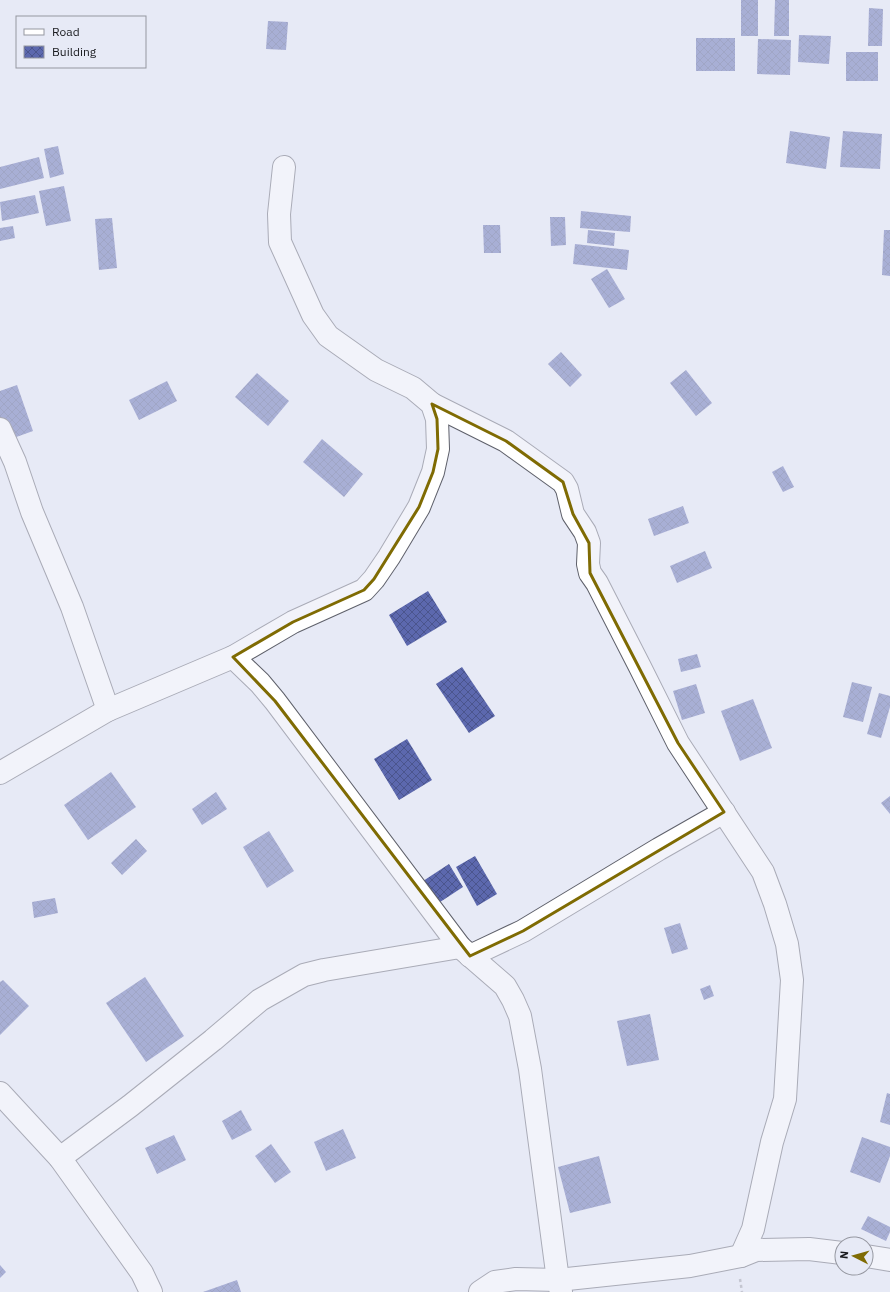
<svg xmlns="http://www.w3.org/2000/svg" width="890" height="1292" viewBox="0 0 890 1292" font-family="'IBM Plex Sans',sans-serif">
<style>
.building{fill:url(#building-cross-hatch)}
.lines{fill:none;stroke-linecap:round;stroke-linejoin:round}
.minor-casing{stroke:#5f616b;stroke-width:24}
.path{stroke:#9a9ca5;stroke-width:2.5;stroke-dasharray:3 3;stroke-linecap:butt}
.minor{stroke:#fff;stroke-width:22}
.marked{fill:none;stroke:#7f6b03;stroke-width:3;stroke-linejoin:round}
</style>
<defs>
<pattern id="building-cross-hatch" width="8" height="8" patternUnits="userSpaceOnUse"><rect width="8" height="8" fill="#5c68ae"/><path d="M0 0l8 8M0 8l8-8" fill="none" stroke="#4b558d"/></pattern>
</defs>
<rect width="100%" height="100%" fill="#e7eaf6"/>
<g class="building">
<rect x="741" y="0" width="17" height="36"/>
<polygon points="775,0 789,0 789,36 774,36"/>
<polygon points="869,8 883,9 882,46 868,46"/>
<polygon points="268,21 288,22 286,50 266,49"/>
<polygon points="799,35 831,36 829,64 798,62"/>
<rect x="696" y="38" width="39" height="33"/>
<polygon points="758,39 791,40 790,75 757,74"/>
<rect x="846" y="52" width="32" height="29"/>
<polygon points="790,131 830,137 826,169 786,163"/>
<polygon points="843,131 882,134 880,169 840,167"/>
<polygon points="58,146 64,174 50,178 44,149"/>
<polygon points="39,157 44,178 0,189 0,167"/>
<polygon points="64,186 71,221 46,226 39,191"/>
<polygon points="35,195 39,213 2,221 0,202"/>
<polygon points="581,211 631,216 630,232 580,228"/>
<polygon points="550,217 565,217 566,245 551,246"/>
<polygon points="112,218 117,268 99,270 95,219"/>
<polygon points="483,225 500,225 501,253 484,253"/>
<polygon points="13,226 15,238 0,241 0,228"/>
<polygon points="588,230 615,233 614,246 587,243"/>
<polygon points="884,230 890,230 890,276 882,275"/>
<polygon points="575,244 629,250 627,270 573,264"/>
<polygon points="607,269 625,299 609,308 591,279"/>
<polygon points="561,352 582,375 570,387 548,364"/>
<polygon points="686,370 712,403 696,416 670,383"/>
<polygon points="257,373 289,401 268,426 235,397"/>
<polygon points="167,381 177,401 139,420 129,400"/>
<polygon points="17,385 33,431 8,440 0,417 0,391"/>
<polygon points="322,439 363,474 344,497 303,462"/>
<polygon points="783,466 794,487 783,492 772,472"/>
<polygon points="683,506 689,523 654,536 648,519"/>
<polygon points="705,551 712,568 677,583 670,566"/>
<polygon points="428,591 447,622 407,646 389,615"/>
<polygon points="697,654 701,667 681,672 678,659"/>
<polygon points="462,667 495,716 469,733 436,684"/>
<polygon points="852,682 872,687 863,722 843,717"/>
<polygon points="696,684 705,713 682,720 673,691"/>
<polygon points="879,693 890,696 890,707 881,738 867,734"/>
<polygon points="753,699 772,748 740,761 721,711"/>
<polygon points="407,739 432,780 399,800 374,759"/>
<polygon points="111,772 136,807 88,840 64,805"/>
<polygon points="216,792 227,809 202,825 192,809"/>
<polygon points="890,796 890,814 881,803"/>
<polygon points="269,831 294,871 267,888 243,847"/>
<polygon points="136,839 147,851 122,875 111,863"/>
<polygon points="475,856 497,894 477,906 456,867"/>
<polygon points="449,864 463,887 434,906 420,883"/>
<polygon points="55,898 58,913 34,918 32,902"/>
<polygon points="680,923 688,949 672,954 664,928"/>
<polygon points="145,977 184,1036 146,1062 106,1003"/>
<polygon points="3,980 29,1006 0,1035 0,982"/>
<polygon points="710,985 714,996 704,1000 700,989"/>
<polygon points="650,1014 659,1060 627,1066 617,1021"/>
<polygon points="887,1093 890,1094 890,1125 880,1122"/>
<polygon points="241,1110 252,1130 232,1140 222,1121"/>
<polygon points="343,1129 356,1158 326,1171 314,1142"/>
<polygon points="174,1135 186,1160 157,1174 145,1148"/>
<polygon points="862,1137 890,1147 890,1156 880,1183 850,1172"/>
<polygon points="271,1144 291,1172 275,1183 255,1156"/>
<polygon points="599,1156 611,1203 570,1213 558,1167"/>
<polygon points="868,1216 890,1227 890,1232 886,1241 861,1229"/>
<polygon points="0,1265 6,1272 0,1278"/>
<polygon points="237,1280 241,1292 203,1292"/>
</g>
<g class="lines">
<defs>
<g id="minor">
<polyline points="432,404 506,441 563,482 567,489 573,514 585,532 589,543 588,564 590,573 597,583 640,667 678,743 763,872 775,904 787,944 792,980 785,1099 772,1142 753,1229 741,1256"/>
<polyline points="0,429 15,462 32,512 72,607 108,710"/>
<polyline points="233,657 260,683 275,701 460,947 505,986 513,1000 520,1016 530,1069 558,1280 561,1292"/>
<polyline points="0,773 108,710 233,657 293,622 364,590 374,579 389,557 419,507 433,472 438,449 437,419 432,404 413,388 376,370 328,336 313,315 280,242 279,214 284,167"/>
<polyline points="470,956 523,931 659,849 724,812"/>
<polyline points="0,1093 60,1158 142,1273 151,1292"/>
<polyline points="60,1158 130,1106 213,1040 260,1000 304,975 324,970 460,947"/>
<polyline points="866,1256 890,1260"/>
<polyline points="480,1292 495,1282 516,1279 558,1280 690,1266 741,1256 756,1250 809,1249 842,1253"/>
</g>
</defs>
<use href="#minor" class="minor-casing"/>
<polyline class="path" points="740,1279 742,1292"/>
<use href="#minor" class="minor"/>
</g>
<path d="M0 0H890V1292H0ZM432 404 506 441 563 482 573 514 589 543 590 573 678 743 724 812 523 931 470 956 275 701 233 657 293 622 364 590 374 579 419 507 433 472 438 449 437 419Z" fill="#e7eaf6" fill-opacity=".55" fill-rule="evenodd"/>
<path class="marked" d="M432 404 506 441 563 482 573 514 589 543 590 573 678 743 724 812 523 931 470 956 275 701 233 657 293 622 364 590 374 579 419 507 433 472 438 449 437 419Z"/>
<rect x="16" y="16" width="130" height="52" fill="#e7eaf6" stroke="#9597a0"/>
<rect x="24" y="29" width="20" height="6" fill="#ffffff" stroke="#9597a0"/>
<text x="52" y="36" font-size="12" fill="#191a1e">Road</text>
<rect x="24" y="46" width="20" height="12" fill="url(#building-cross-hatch)" stroke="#9597a0"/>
<text x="52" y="56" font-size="12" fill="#191a1e">Building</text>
<g transform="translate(854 1256) rotate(276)"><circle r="19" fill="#e7eaf6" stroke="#9597a0"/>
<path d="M0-3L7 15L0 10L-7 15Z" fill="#7f6b03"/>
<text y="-6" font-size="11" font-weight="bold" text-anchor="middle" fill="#191a1e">N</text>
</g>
</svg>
